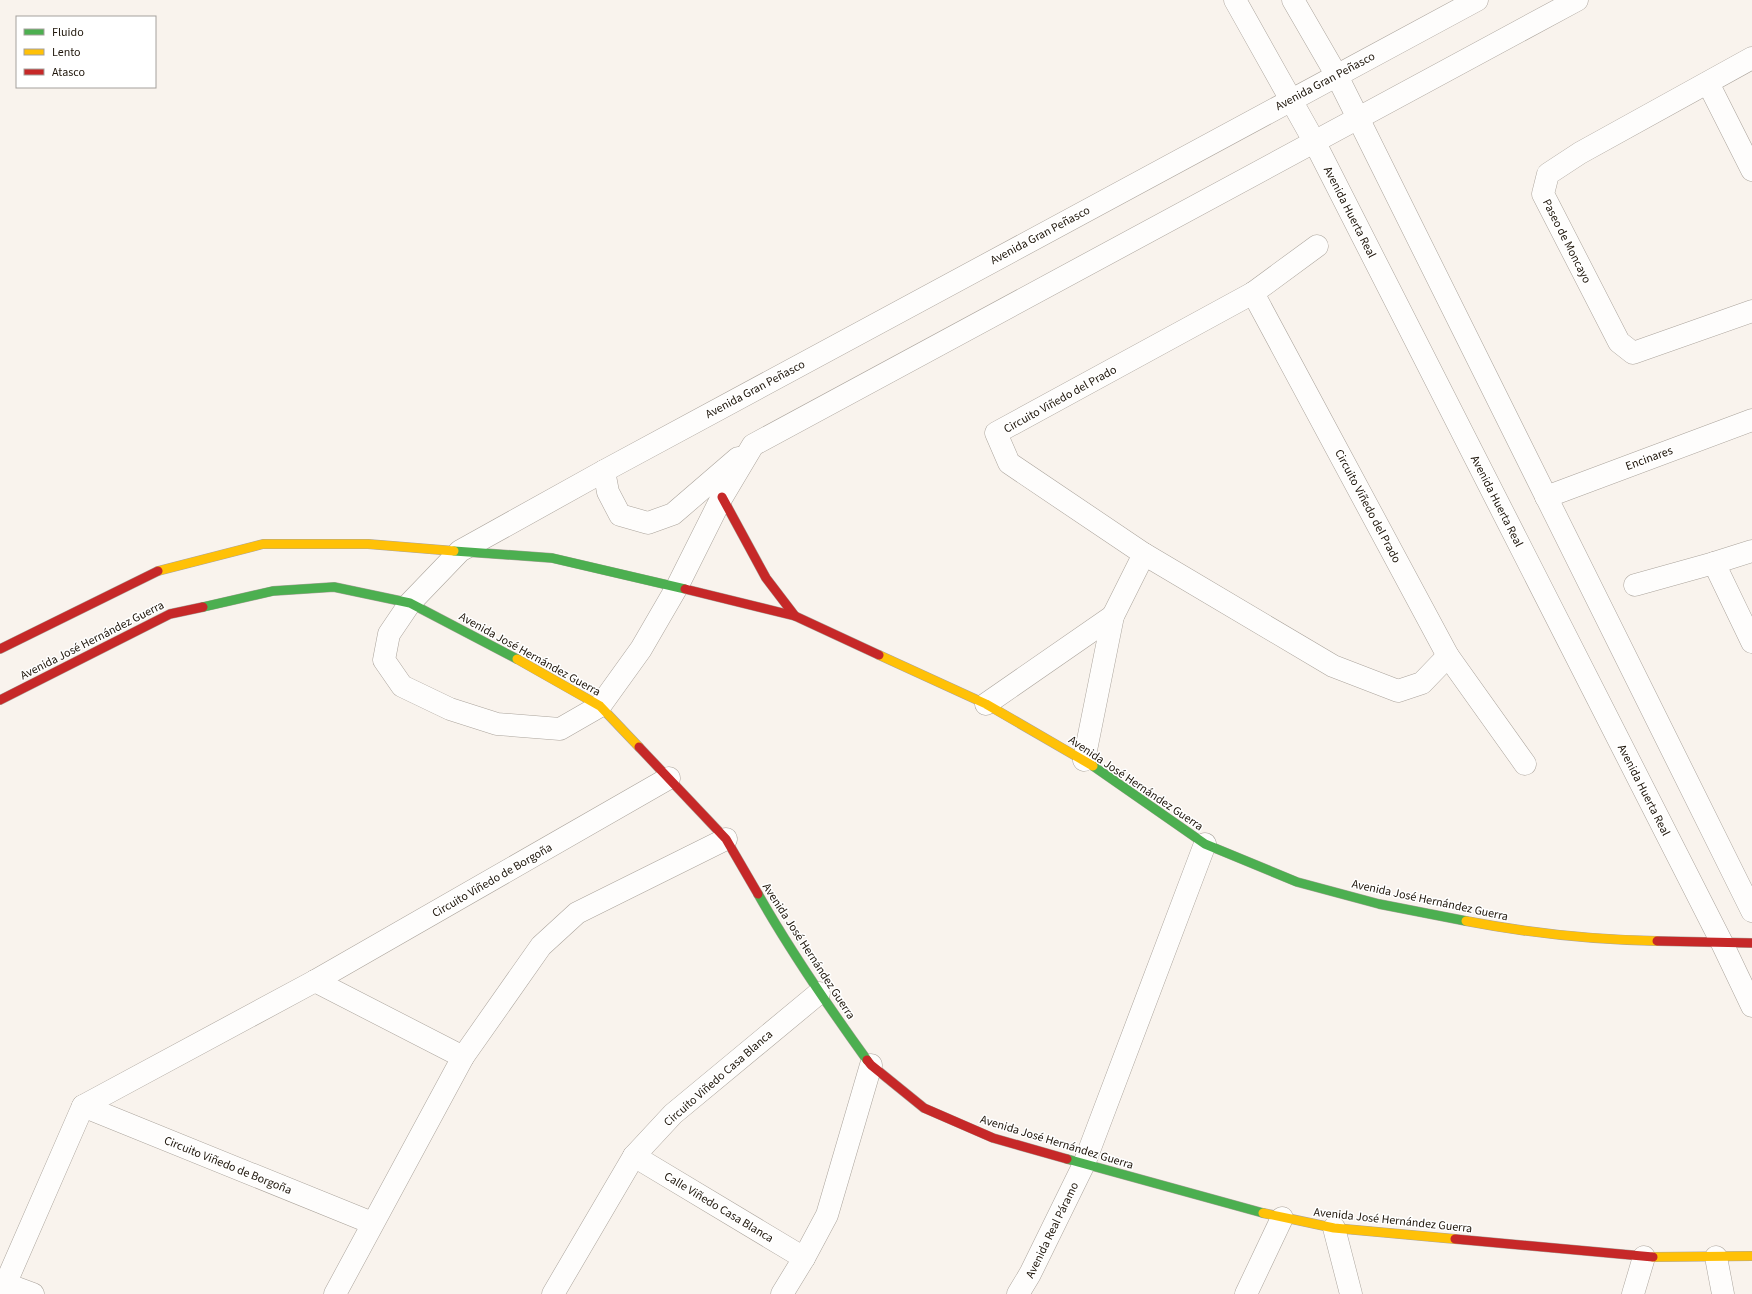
<svg xmlns="http://www.w3.org/2000/svg" width="1752" height="1294" viewBox="0 0 1752 1294" font-family="'Source Sans 3',sans-serif">
<style>
.lines{fill:none;stroke-linecap:round;stroke-linejoin:round}
.street-casing{stroke:#aba49c;stroke-width:23}
.fast-casing{stroke:#aba49c;stroke-width:10}
.slow-casing{stroke:#aba49c;stroke-width:10}
.jam-casing{stroke:#aba49c;stroke-width:10}
.street{stroke:#fefdfc;stroke-width:22}
.fast{stroke:#4caf50;stroke-width:9}
.slow{stroke:#ffc107;stroke-width:9}
.jam{stroke:#c62828;stroke-width:9}
.labels{text-anchor:middle;stroke-width:3;stroke-linejoin:round;paint-order:stroke}
.street-label{font-size:12px;fill:#1e150a;stroke:#fff}
</style>
<rect width="100%" height="100%" fill="#f9f3ed"/>
<g class="lines">
<defs>
<g id="street">
<polyline points="1235,0 1314,141 1722,943 1752,1006"/>
<polyline points="1293,0 1337,76 1358,118 1752,911"/>
<polyline points="1477,0 604,471 460,551 410,603 389,634 384,660 402,686 450,709 497,724 560,729 600,706 641,649 677,587 722,497 753,445 1577,0"/>
<polyline points="1752,58 1580,153 1548,174 1543,194 1619,342 1633,353 1752,311"/>
<polyline points="1708,83 1752,170"/>
<polyline points="1317,246 1253,293 996,433 1009,463 1144,554 1333,666 1398,691 1422,683 1448,656"/>
<polyline points="1253,293 1448,656 1525,764"/>
<polyline points="604,471 608,492 620,515 648,523 673,514 738,458"/>
<polyline points="1546,497 1752,420"/>
<polyline points="1714,563 1752,642"/>
<polyline points="1635,585 1714,563 1752,551"/>
<polyline points="986,704 1113,616"/>
<polyline points="1084,760 1113,616 1144,554"/>
<polyline points="315,981 463,1057"/>
<polyline points="83,1106 372,1223"/>
<polyline points="634,1156 804,1258"/>
<polyline points="1334,1228 1351,1294"/>
<polyline points="1716,1257 1723,1294"/>
<polyline points="6,1284 33,1294"/>
<polyline points="1,1294 83,1106 315,981 669,778"/>
<polyline points="335,1294 463,1057 541,946 577,913 726,839"/>
<polyline points="553,1294 634,1156 673,1114 819,993"/>
<polyline points="782,1294 804,1258 827,1215 871,1065"/>
<polyline points="1018,1294 1030,1274 1084,1164 1205,844"/>
<polyline points="1246,1294 1282,1218"/>
<polyline points="1633,1294 1644,1257"/>
</g>
<g id="fast">
<polyline points="454,551 552,558 685,589"/>
<polyline points="203,607 273,591 334,587 410,603 517,659"/>
<polyline points="1093,766 1205,844 1297,882 1379,904 1466,921"/>
<path d="M758 894C791 952 828 1006 867 1060"/>
<polyline points="1067,1159 1263,1213"/>
</g>
<g id="slow">
<polyline points="158,571 263,544 368,544 454,551"/>
<polyline points="879,655 986,704 1093,766"/>
<polyline points="517,659 600,706 639,747"/>
<path d="M1466 921C1529 933 1593 940 1657 941"/>
<polyline points="1263,1213 1334,1228 1455,1239"/>
<polyline points="1653,1257 1752,1256"/>
</g>
<g id="jam">
<polyline points="722,497 766,578 795,616"/>
<polyline points="685,589 795,616 879,655"/>
<polyline points="0,649 158,571"/>
<polyline points="0,700 170,614 203,607"/>
<polyline points="639,747 726,839 758,894"/>
<polyline points="1657,941 1752,943"/>
<polyline points="867,1060 871,1065 924,1108 993,1138 1067,1159"/>
<polyline points="1455,1239 1653,1257"/>
</g>
</defs>
<use href="#street" class="street-casing"/>
<use href="#fast" class="fast-casing"/>
<use href="#slow" class="slow-casing"/>
<use href="#jam" class="jam-casing"/>
<use href="#street" class="street"/>
<use href="#fast" class="fast"/>
<use href="#slow" class="slow"/>
<use href="#jam" class="jam"/>
</g>
<g class="labels">
<g class="street-label">
<text transform="translate(1325 81) rotate(-28)" y="4">Avenida Gran Peñasco</text>
<text transform="translate(1350 212) rotate(63)" y="4">Avenida Huerta Real</text>
<text transform="translate(1040 235) rotate(-28)" y="4">Avenida Gran Peñasco</text>
<text transform="translate(1567 241) rotate(63)" y="4">Paseo de Moncayo</text>
<text transform="translate(755 389) rotate(-28)" y="4">Avenida Gran Peñasco</text>
<text transform="translate(1060 399) rotate(-29)" y="4">Circuito Viñedo del Prado</text>
<text transform="translate(1649 458) rotate(-20)" y="4">Encinares</text>
<text transform="translate(1497 501) rotate(63)" y="4">Avenida Huerta Real</text>
<text transform="translate(1368 506) rotate(62)" y="4">Circuito Viñedo del Prado</text>
<text transform="translate(92 640) rotate(-27)" y="4">Avenida José Hernández Guerra</text>
<text transform="translate(530 654) rotate(29)" y="4">Avenida José Hernández Guerra</text>
<text transform="translate(1136 783) rotate(34)" y="4">Avenida José Hernández Guerra</text>
<text transform="translate(1644 790) rotate(63)" y="4">Avenida Huerta Real</text>
<text transform="translate(492 880) rotate(-30)" y="4">Circuito Viñedo de Borgoña</text>
<text transform="translate(1430 900) rotate(12)" y="4">Avenida José Hernández Guerra</text>
<text transform="translate(809 951) rotate(57)" y="4">Avenida José Hernández Guerra</text>
<text transform="translate(718 1078) rotate(-41)" y="4">Circuito Viñedo Casa Blanca</text>
<text transform="translate(1057 1142) rotate(17)" y="4">Avenida José Hernández Guerra</text>
<text transform="translate(228 1165) rotate(22)" y="4">Circuito Viñedo de Borgoña</text>
<text transform="translate(719 1207) rotate(31)" y="4">Calle Viñedo Casa Blanca</text>
<text transform="translate(1393 1220) rotate(6)" y="4">Avenida José Hernández Guerra</text>
<text transform="translate(1052 1230) rotate(-64)" y="4">Avenida Real Páramo</text>
</g>
</g>
<rect x="16" y="16" width="140" height="72" fill="#ffffff" stroke="#a5a19d"/>
<rect x="24" y="29" width="20" height="6" fill="#4caf50" stroke="#a5a19d"/>
<text x="52" y="36" font-size="12" fill="#1e150a">Fluido</text>
<rect x="24" y="49" width="20" height="6" fill="#ffc107" stroke="#a5a19d"/>
<text x="52" y="56" font-size="12" fill="#1e150a">Lento</text>
<rect x="24" y="69" width="20" height="6" fill="#c62828" stroke="#a5a19d"/>
<text x="52" y="76" font-size="12" fill="#1e150a">Atasco</text>
</svg>
